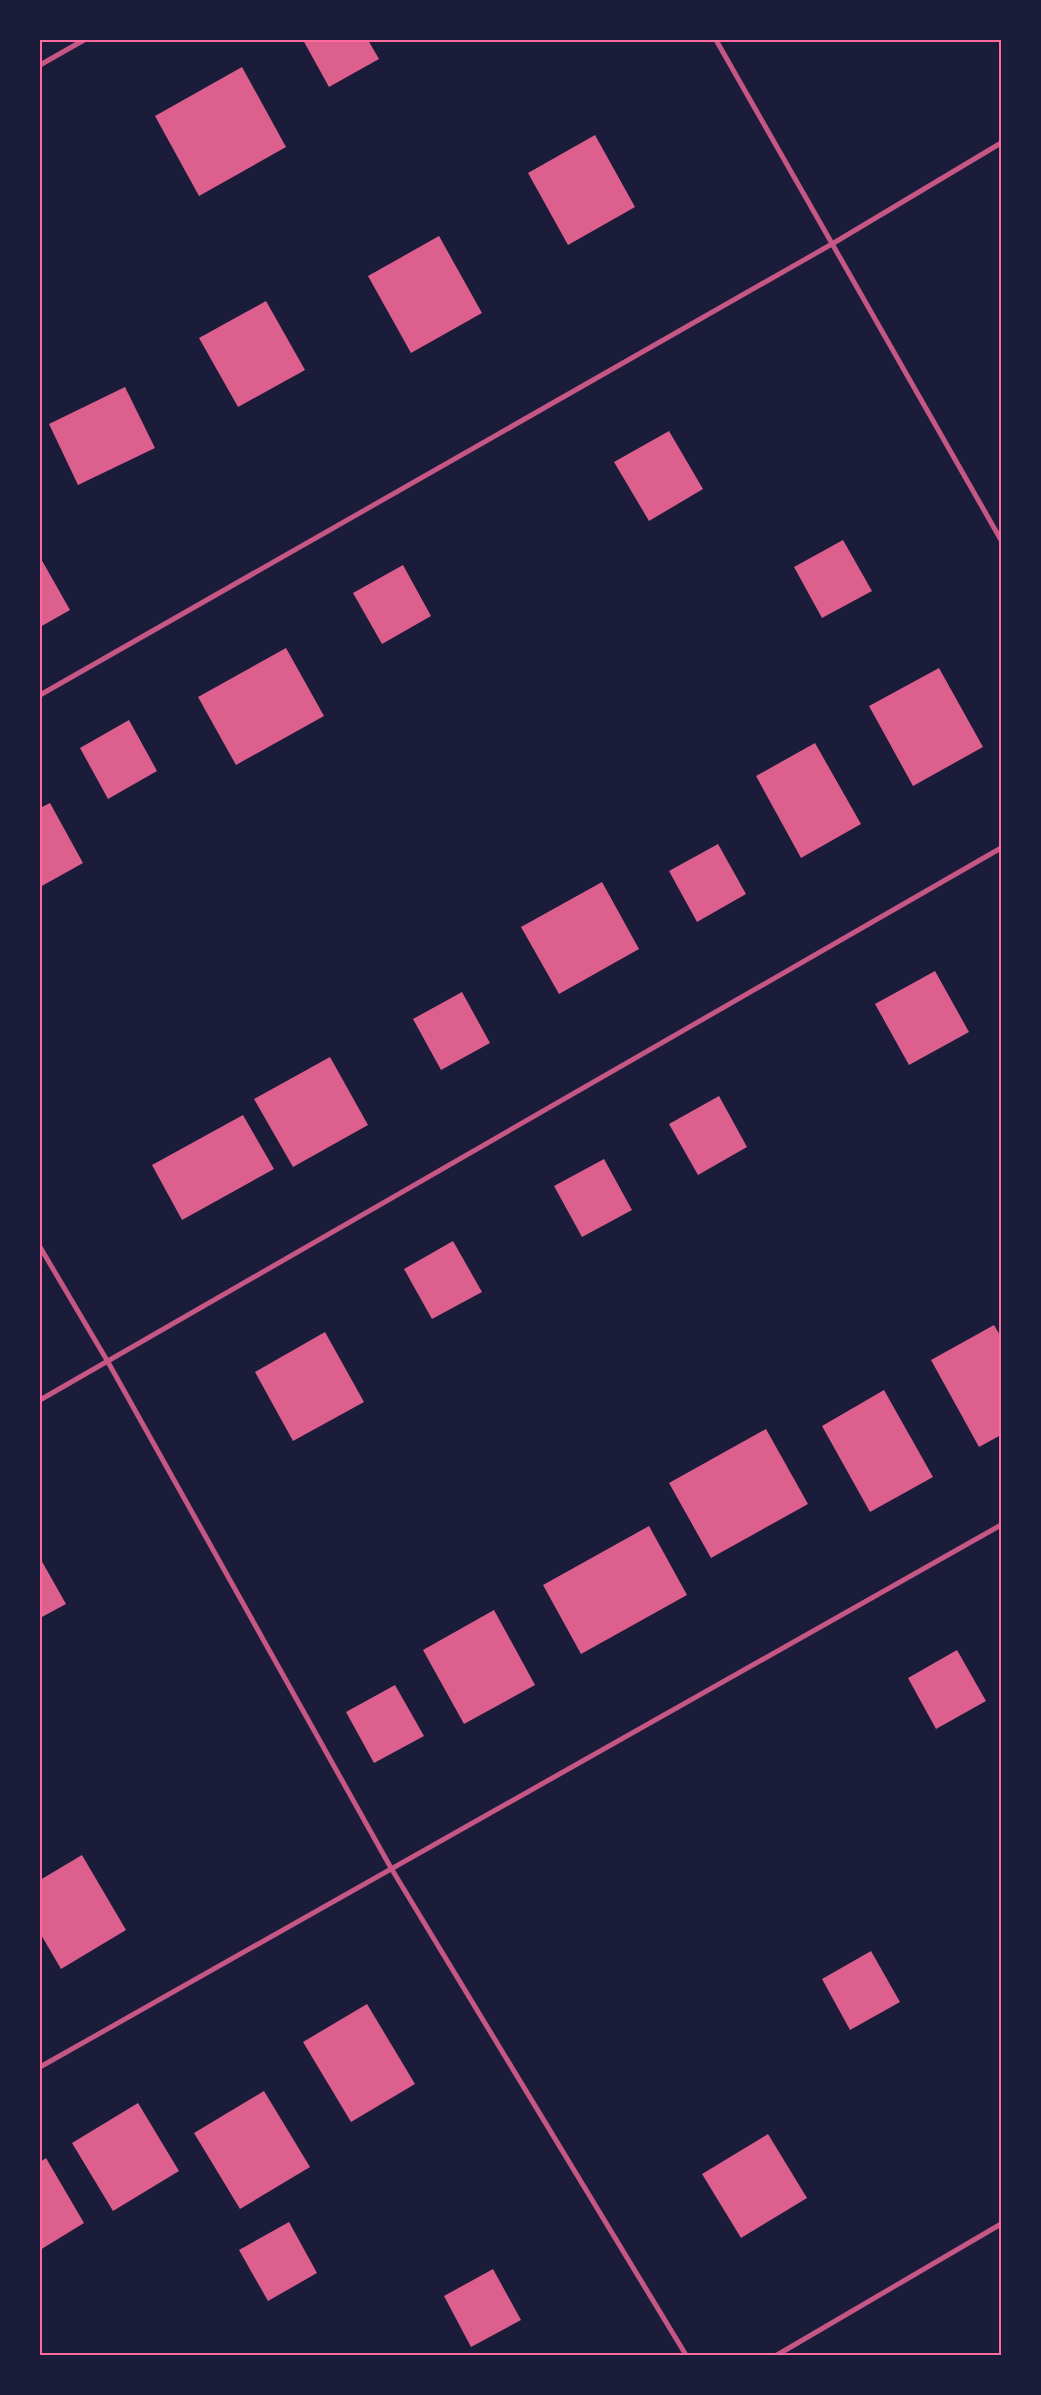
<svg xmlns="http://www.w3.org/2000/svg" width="1041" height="2395" viewBox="0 0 1041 2395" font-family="'Fira Sans Condensed',sans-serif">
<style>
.building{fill:#dd5f8e}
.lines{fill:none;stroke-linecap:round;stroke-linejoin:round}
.minor{stroke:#c65784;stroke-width:5}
.neatline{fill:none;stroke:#ff6b9d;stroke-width:2}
</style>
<rect width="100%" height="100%" fill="#1b1b3a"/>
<g class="building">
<polygon points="303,40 368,40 379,59 329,87"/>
<polygon points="242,67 286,147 199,196 155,116"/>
<polygon points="595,135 635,207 568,245 528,173"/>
<polygon points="439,236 482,313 411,353 368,276"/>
<polygon points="266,301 305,370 238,407 199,338"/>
<polygon points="125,387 155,448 78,485 49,424"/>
<polygon points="669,431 703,489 649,521 614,462"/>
<polygon points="843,540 872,591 822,618 794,567"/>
<polygon points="40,557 70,610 40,627"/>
<polygon points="403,565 431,616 382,644 353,593"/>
<polygon points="286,648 324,716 236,765 198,697"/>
<polygon points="939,668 983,747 913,786 869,706"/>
<polygon points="129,720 157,771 108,799 80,748"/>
<polygon points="815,743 861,824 801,858 756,776"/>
<polygon points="50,803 83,863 40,887 40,808"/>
<polygon points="718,844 746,894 697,922 669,871"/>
<polygon points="602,882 639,949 559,994 521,927"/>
<polygon points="935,971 969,1032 909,1065 875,1004"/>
<polygon points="462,992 490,1043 441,1070 413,1019"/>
<polygon points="330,1057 368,1125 293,1167 254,1099"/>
<polygon points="719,1096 747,1147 698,1175 669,1124"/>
<polygon points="243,1115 274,1169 182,1220 152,1165"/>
<polygon points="604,1159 632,1210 582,1237 554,1186"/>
<polygon points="453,1241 482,1292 432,1319 404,1269"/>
<polygon points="994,1325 1001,1337 1001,1435 979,1447 931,1360"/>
<polygon points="325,1332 364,1402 293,1441 255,1372"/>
<polygon points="884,1390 933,1477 870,1512 822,1426"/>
<polygon points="766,1429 808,1504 711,1558 669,1483"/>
<polygon points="649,1526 687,1595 581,1654 543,1585"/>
<polygon points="40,1558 66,1604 40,1618"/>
<polygon points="494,1610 535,1685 464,1724 423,1650"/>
<polygon points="957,1650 986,1701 936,1729 908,1678"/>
<polygon points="395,1685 424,1736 374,1763 346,1712"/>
<polygon points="82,1855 126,1930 61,1969 40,1933 40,1880"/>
<polygon points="871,1951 900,2002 850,2030 822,1979"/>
<polygon points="367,2004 415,2084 351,2122 303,2042"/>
<polygon points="264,2091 310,2167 240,2209 194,2133"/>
<polygon points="138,2103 179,2171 113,2211 72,2143"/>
<polygon points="768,2134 807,2198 741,2238 702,2174"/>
<polygon points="46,2158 84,2223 40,2250 40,2162"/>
<polygon points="289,2222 317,2273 268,2301 239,2250"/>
<polygon points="493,2269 521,2320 471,2347 444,2296"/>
</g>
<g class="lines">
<g class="minor">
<polyline points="716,40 1001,540"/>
<polyline points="40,65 84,40"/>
<polyline points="40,695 832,244 1001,143"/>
<polyline points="40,1247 108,1362 391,1868 686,2355"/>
<polyline points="40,1400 1001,848"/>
<polyline points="40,2067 1001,1525"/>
<polyline points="777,2355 1001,2224"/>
</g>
</g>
<rect width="1041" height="2395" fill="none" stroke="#1b1b3a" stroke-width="82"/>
<rect x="41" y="41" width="959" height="2313" class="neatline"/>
</svg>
